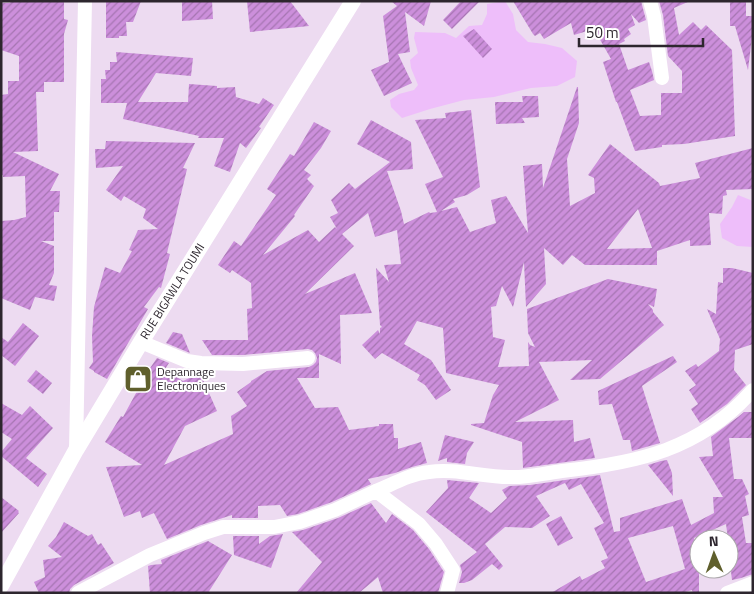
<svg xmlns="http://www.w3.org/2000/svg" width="754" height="594" viewBox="0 0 754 594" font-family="'Titillium Web',sans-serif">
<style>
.grass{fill:#eebefa}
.building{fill:url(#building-hatch);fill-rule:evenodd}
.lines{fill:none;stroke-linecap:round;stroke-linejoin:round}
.minor{stroke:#fff;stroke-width:14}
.tertiary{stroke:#fff;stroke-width:16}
.labels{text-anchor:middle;stroke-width:4;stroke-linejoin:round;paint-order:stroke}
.street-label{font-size:12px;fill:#2d262e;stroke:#fff}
.poi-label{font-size:12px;fill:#2d262e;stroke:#fff;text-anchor:start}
</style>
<defs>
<pattern id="building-hatch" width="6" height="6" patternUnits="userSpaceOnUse" patternTransform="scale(1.25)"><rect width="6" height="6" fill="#cc8fdb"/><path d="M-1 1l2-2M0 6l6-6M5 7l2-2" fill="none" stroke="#a675b2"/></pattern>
</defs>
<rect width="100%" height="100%" fill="#eddbf1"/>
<g class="grass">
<polygon points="505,1 513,14 516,30 528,42 545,44 562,48 577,61 575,77 557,86 531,88 494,97 464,100 430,109 402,118 391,107 390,100 399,94 414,90 418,85 411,68 410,60 418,53 414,38 415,32 445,33 456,38 469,26 482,25 487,14 487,4"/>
<polygon points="738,195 753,201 753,247 737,246 722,238 720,224 732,207"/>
</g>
<g class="building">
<polygon points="11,1 64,1 64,19 68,20 64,34 64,82 44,82 44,92 36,92 38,151 13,152 59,174 50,191 60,191 59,212 54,212 54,241 41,241 54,246 54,273 49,285 57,286 54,301 35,297 30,310 1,298 1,221 14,220 26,217 25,176 3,177 3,175 1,175 1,95 8,94 8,81 19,81 19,56 1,50 1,3 10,3"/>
<polygon points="106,1 141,1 133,22 126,22 127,36 119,36 119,38 106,38"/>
<polygon points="182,1 212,1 213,19 182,21"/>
<polygon points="247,1 290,1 309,26 250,32"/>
<polygon points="391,1 431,1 424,26 405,12 410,52 398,54 412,83 384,96 371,70 389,62 383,16 397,6"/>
<polygon points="461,1 480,1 452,29 443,20"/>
<polygon points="513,1 641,1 646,20 639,23 631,14 635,25 628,29 631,34 624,39 625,41 619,44 628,70 649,62 652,71 654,80 630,90 640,116 661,115 661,93 682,93 682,71 668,56 663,15 659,1 690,1 674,8 679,35 693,22 701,30 706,25 732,50 735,136 684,144 662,145 662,147 635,151 617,102 616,102 603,62 611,59 594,29 574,35 571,23 544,39 540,33 535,36 533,34"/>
<polygon points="730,1 746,1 746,16 753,16 753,29 748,70 735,26 730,26"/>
<polygon points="474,29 492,49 483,58 463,36"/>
<polygon points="116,52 193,58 191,76 156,73 138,102 188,102 189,84 217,86 217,88 235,87 236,97 259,104 263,98 274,105 259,127 261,128 246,148 240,143 230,172 214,166 224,138 198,138 199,136 123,119 127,103 101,103 101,79 106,79 105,70 110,70 110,62 117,62"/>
<path d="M577 87H578L579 123 567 159 570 206 595 193 594 178 588 175 610 144 659 183 660 186 700 178 695 163 753 148V189L726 190 727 195 723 196 722 214 709 213 711 245 690 246V240L657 251V265H585L572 255 563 265 544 248 546 284 526 307 524 262 513 307 502 286 496 306 491 307 493 337 505 340 498 367 529 366 528 342 530 345 535 347 528 333 527 309 608 279 657 289 654 307 648 304 653 310V312L664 325 600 379 570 380 592 360 539 362 559 400 515 422 573 420 574 442 590 438 595 458 523 468 522 442 471 425V424L484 423 493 395 499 385 446 373 443 328 417 321 404 344 431 360 451 390 436 400 425 385 417 380 420 375 382 353 375 359 362 345 378 330 380 334V328L382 327 380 325 376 268 389 282 384 265 401 264 397 230 375 237 368 213 342 234 354 246 305 294 355 273 372 313 340 315 341 364 319 354V378H297L315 408 338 407 349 430 379 426V424H393L394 438H398V449L421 442 427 463 412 467 395 473 368 479 371 484 332 502 298 514 287 516 280 505 258 506V518H232V515L201 525 167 539 154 513 142 518 140 511 124 517 106 467 142 465 105 442 121 416 123 417 148 371 157 358 169 363 165 369 183 381 200 373 217 411 185 426 164 465 233 434 231 416 247 406 237 392 251 382V381L267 371 309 367 313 365 316 362 317 358 315 353 312 350 308 349 243 355H212L202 340H248L247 309 252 308 251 283 232 270 230 273 218 265 234 241 241 246 276 195 267 189 290 154 294 156 314 122 331 131 321 148 304 170 311 175 307 179 314 186 294 215 295 216 263 255 308 230 319 242 335 227 337 229 330 217 338 213 331 200 349 183 355 189 390 162 357 144 371 120 411 142 413 169 387 171 401 211 404 224 429 212 430 213 437 212 425 184 443 177 415 120 446 118 445 113 471 110 480 187 467 195 453 199 455 202 441 211 457 207 470 232 496 223 491 200 506 196 528 233 523 166 542 164 543 188ZM638 209 652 248 607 249Z"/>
<polygon points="522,96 538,96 539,117 522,118 525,123 496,124 495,102 523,102"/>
<polygon points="106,141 195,143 183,168 187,169 167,253 170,254 161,288 159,287 144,307 148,309 107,379 94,372 94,371 89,368 93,362 92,336 94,307 105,267 120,273 132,251 129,250 138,230 158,229 143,218 146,209 124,196 121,201 106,190 123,166 96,168 95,149 105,149"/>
<polygon points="723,268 732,268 753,273 753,344 735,350 734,370 746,385 727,404 700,423 691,409 698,404 689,390 696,385 685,371 696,364 698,367 719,351 720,339 707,309 716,314 718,282 723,283"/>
<polygon points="23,323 39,336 15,366 1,355 1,337 8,342"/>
<polygon points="173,332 182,334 190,353 166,343"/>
<polygon points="673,356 677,362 642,386 660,443 632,451 630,440 623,440 612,404 599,405 598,391"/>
<polygon points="36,370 52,383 43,394 27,381"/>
<polygon points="1,403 22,415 30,406 53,428 26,458 47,474 38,487 1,456 1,452 12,439 1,432"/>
<path d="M744 412H753V438H729L734 479H742L749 494 745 496 749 515 742 517 746 543H753V574L741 578 732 580 729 555V539H728L726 524 694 538 699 555V593H693L692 590 682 593H551L580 576 582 580 605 568 601 561 608 558 594 528 604 523 581 484 569 490 565 483 536 496 550 516 532 528 505 527 485 544 503 566 499 570 492 564 472 580 464 583H459L462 572 460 565 477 552 426 512 448 488 447 480 479 483 469 498 491 513 507 498 502 490 509 486 530 485 600 475 614 532 620 531V518L682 499 691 525 714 513 713 497H723L699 457 713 456 711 437 738 417ZM673 526 685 569 646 582 628 538Z"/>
<polygon points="445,435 474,442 467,453 465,464 447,462 447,458 438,461"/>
<polygon points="667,460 672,473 673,496 648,465 661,461"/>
<polygon points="1,497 19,511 18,512 19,513 1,533"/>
<polygon points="371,503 386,523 392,514 413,530 429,549 444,572 438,593 383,593 378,577 359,593 296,593 322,562 292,532 303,530 338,518"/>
<polygon points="561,516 573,538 558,546 546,524"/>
<polygon points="64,522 88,536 92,534 98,545 101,543 114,563 74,585 70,589 69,593 39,593 34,582 45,577 43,560 62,557 48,546 56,537"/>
<polygon points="283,534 271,568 234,555 233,536 259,536 259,544 270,536"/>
<polygon points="208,541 232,555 208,593 150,593 148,566 151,565 162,564 161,560"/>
</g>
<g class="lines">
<g class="minor">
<polyline points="650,1 654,16 662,78"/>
<polyline points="141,342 187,361 201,363 243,364 308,358"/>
<polyline points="76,450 85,1"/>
<path d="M376 491C393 484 410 474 429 472 455 468 482 477 509 477 526 478 545 473 562 471 637 463 700 450 753 390"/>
<polyline points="78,593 150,555 204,533 223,527 274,527 300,522 335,510 376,491 419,524 436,544 453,570 447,593"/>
<polyline points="727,593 753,583"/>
</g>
<path class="tertiary" id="s1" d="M1 586 76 450 141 342 353 1"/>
</g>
<defs>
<symbol id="shop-square" viewBox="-11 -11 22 22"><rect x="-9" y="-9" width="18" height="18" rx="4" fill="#5f5f2c" stroke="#fff"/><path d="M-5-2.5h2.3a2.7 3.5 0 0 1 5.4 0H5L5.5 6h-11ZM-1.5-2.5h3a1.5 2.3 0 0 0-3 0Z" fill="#fff"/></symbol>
</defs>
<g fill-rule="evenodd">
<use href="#shop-square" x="122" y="363" width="32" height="32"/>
</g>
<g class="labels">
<g class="street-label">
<text dy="4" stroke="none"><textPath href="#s1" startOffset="341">RUE BIGAWLA TOUMI</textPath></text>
</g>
<g class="poi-label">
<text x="157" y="376">Depannage<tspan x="157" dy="14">Electroniques</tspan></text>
</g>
</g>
<rect width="754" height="594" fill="none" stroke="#2d262e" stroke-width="5"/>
<g transform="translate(714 554) rotate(358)"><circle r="24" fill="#ffffff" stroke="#aba8ab"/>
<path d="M0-4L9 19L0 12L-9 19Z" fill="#5f5f2c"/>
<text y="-8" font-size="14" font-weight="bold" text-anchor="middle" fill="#2d262e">N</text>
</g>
<path d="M579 38v8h124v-8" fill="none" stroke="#2d262e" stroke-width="2.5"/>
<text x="586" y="38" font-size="15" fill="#2d262e" stroke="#ffffff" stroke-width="4" paint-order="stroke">50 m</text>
</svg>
